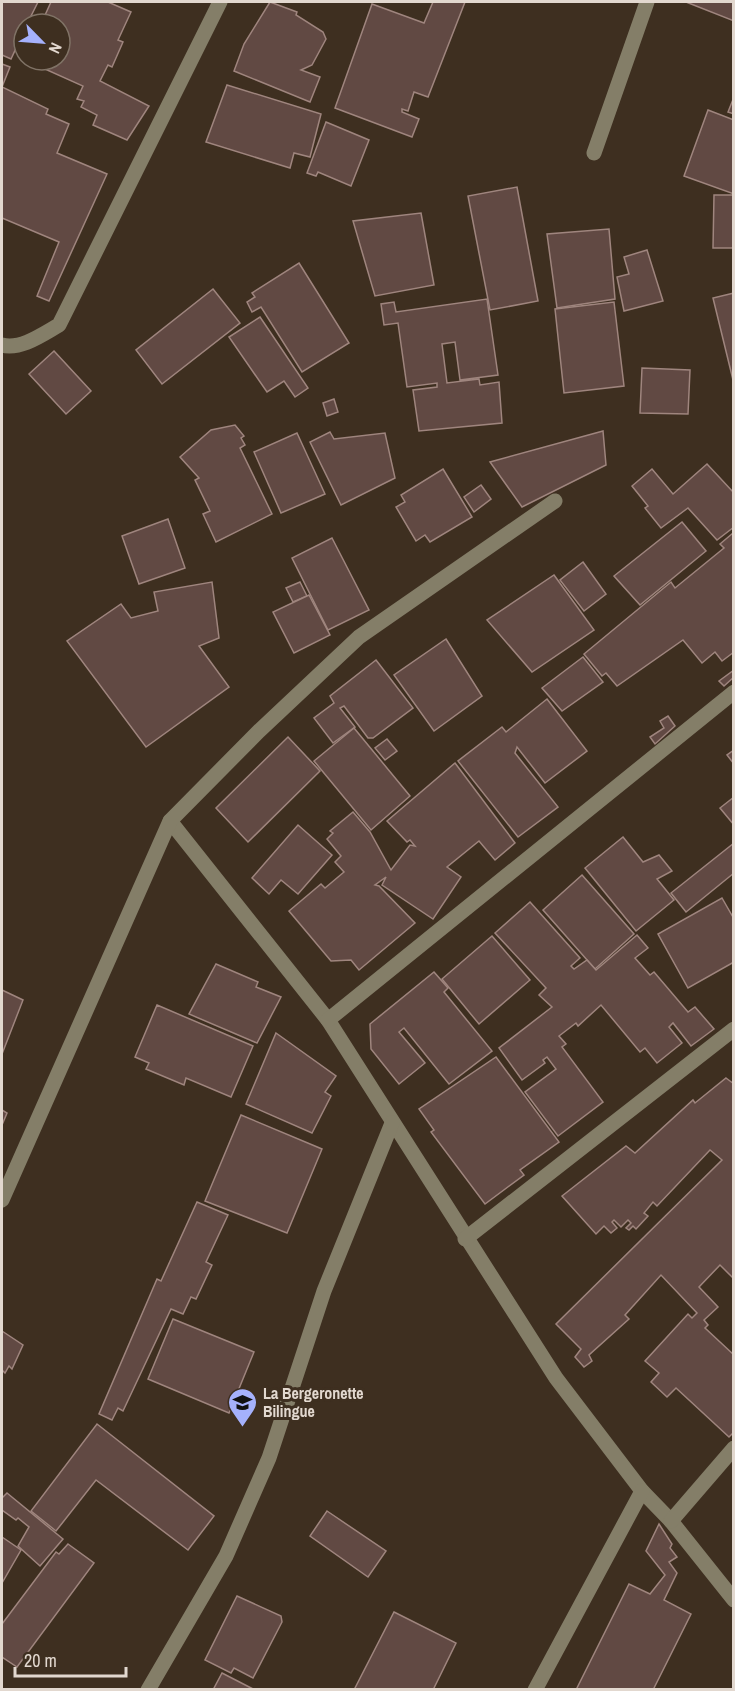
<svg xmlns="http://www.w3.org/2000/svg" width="735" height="1691" viewBox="0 0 735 1691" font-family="'Archivo Narrow',sans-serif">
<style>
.building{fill:#614943;stroke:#9f857e;stroke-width:1.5}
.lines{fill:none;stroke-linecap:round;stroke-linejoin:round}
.minor{stroke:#847e68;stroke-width:15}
.labels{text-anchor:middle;stroke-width:6;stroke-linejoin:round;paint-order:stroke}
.poi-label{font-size:16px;font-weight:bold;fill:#e2d8cf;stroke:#3e2f20;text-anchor:start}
</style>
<rect width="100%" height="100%" fill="#3e2f20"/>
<g class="building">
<polygon points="2,2 38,2 27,24 24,24 24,31 11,59 2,55"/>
<polygon points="51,2 108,2 131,12 118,40 123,42 112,67 108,65 100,81 149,106 127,140 93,125 97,115 81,107 84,101 77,99 83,86 25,60 60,60 60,24 41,24"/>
<polygon points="270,2 297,12 296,15 323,32 326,39 312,65 301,70 320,77 310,102 234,71 244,44"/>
<polygon points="433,2 465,2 428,97 414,92 408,111 402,109 402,112 419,119 412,137 335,108 372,4 424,23"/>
<polygon points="686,2 734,2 734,21"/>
<polygon points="2,64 10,67 2,87 48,109 46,114 69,124 57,153 107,174 49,301 37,296 59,242 2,218"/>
<polygon points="227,85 321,114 310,157 294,153 290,168 206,142"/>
<polygon points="734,97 734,114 728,112"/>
<polygon points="708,110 734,120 734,194 684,176"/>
<polygon points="326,122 369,140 351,186 318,172 316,176 307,173"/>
<polygon points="517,187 538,301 490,310 468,196"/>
<polygon points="714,195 734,195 734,248 713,248"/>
<polygon points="421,213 434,285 375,296 353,221"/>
<polygon points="609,229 615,299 557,308 547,234"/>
<polygon points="647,250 663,301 624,311 617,277 629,274 624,257"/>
<polygon points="299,263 349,343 302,372 261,307 252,312 247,302 255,297 252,293"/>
<polygon points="213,289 240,323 162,384 136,350"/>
<polygon points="734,293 734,384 713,298"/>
<polygon points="487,299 498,375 460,380 455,342 442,344 447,383 479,379 480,385 499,382 502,423 419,431 413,390 437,387 437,383 407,387 398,323 384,325 381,304 394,302 396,312"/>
<polygon points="614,302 624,386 564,393 555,309"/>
<polygon points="260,317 308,388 295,397 284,381 267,392 229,337"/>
<polygon points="54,351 91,391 66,414 29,374"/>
<polygon points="642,368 690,370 688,414 640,413"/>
<polygon points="334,399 338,412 327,416 323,403"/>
<polygon points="235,425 244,436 241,438 245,445 240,448 272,514 216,542 203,514 210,511 195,480 199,478 180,457 211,430"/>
<polygon points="603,431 606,465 522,507 490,462"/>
<polygon points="330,432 334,439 385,433 395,478 341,505 310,442"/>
<polygon points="297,433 325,494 281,513 254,452"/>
<polygon points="707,464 734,493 734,527 717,540 688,508 661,528 645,508 648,506 632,486 652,469 673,494"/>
<polygon points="443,469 472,517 430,542 425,535 416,541 396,507 405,502 401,495"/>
<polygon points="481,485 491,499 474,512 464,497"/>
<polygon points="168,519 185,568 139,584 122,536"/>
<polygon points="682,522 706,551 640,605 614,576"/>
<polygon points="733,533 734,652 722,661 715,652 702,663 683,640 617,686 606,673 602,676 584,654 671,582 675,588 724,548 720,544"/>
<polygon points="332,538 369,610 328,630 292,558"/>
<polygon points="583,562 606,594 584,611 560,580"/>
<polygon points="554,575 594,630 532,672 487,620"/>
<polygon points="212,582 219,638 199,646 229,687 146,747 67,641 121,604 131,618 158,611 154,592"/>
<polygon points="300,582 307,596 293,602 286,588"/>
<polygon points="309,595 330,635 294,653 273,612"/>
<polygon points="446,639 482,696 434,731 394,675"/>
<polygon points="583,657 603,682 562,711 542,688"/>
<polygon points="376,660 413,708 373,738 368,738 344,706 340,708 355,727 333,743 314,718 334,703 330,696"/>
<polygon points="734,670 734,677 724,686 719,681"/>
<polygon points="547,699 587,751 545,783 517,747 515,753 558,807 518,837 458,761 502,727 506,732"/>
<polygon points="668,716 675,726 655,744 650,737 664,728 660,721"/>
<polygon points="354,728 410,796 371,830 314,761"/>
<polygon points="288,737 320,771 248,842 216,808"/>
<polygon points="387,739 397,751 385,760 375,748"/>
<polygon points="734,750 734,764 727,755"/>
<polygon points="455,763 515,843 495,860 479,841 447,867 461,877 433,919 382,885 386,877 375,885 379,886 415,923 359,970 351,960 331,961 289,911 321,884 325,888 344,872 335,862 341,856 327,839 333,833 330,831 353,812 370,832 391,870 410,845 415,846 410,840 407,842 387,821"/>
<polygon points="734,797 734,825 720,808"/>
<polygon points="298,825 332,855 298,894 281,880 269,894 252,878"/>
<polygon points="623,837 643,862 659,855 672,871 657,879 674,900 636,931 585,868"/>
<polygon points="734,843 734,873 686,912 671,893"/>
<polygon points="582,875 634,934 595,969 543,910"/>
<polygon points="722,898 734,919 734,962 688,988 658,934"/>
<polygon points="530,902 580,958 571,966 574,969 587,960 596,970 637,935 648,948 635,958 650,975 654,972 688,1012 695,1007 714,1029 691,1046 673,1023 669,1027 682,1043 657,1063 645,1048 640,1052 601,1005 578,1026 576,1023 559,1036 566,1044 562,1047 603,1102 558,1136 525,1092 556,1069 547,1057 543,1060 545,1063 522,1080 499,1048 552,1007 539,995 546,988 495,933"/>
<polygon points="492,936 530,980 479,1024 442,979"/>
<polygon points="216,964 258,982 256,987 281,997 257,1043 189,1014"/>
<polygon points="434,972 448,988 444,992 492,1051 449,1084 404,1028 399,1032 425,1063 399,1084 371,1049 370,1024"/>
<polygon points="2,990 23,1000 2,1054"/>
<polygon points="157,1005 253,1046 231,1097 186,1078 184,1085 146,1069 149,1063 135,1057"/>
<polygon points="276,1033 336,1076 325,1092 331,1096 312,1133 246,1104"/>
<polygon points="496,1057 559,1142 520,1170 524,1175 485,1204 431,1132 434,1130 419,1109"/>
<polygon points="726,1078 734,1084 734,1279 720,1265 699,1287 718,1307 704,1320 708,1325 705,1328 734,1355 734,1432 729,1437 676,1388 667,1397 651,1382 659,1373 645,1361 688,1314 692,1318 697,1313 661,1275 625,1315 629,1319 589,1355 592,1361 584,1367 575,1357 581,1349 556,1324 722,1160 710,1150 657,1206 653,1202 644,1213 648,1216 636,1229 633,1226 629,1230 626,1228 631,1223 628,1220 621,1227 614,1220 612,1222 617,1228 611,1233 604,1226 596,1234 562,1196 626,1146 635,1153 693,1100 695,1103"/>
<polygon points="2,1110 7,1113 2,1125"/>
<polygon points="241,1115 322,1149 287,1233 205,1201"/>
<polygon points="197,1202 228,1215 206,1262 212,1265 196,1299 191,1297 183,1314 171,1309 123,1411 118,1408 112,1420 99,1414 157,1279 161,1281"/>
<polygon points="173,1319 254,1352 229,1413 148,1379"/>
<polygon points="2,1331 23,1345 12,1369 9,1366 5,1373 2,1370"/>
<polygon points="97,1424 214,1516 188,1550 96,1480 56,1531 31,1511"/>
<polygon points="7,1493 63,1539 40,1566 18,1546 29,1527 18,1518 16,1520 2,1510 2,1498"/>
<polygon points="327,1511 386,1551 368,1577 310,1536"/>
<polygon points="659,1524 672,1544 670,1548 677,1557 669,1562 677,1573 664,1600 691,1614 653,1690 576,1690 629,1584 650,1594 665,1575 646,1551"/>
<polygon points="2,1537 21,1550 2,1583"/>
<polygon points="68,1544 94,1563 17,1667 2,1657 2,1624 56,1552 59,1554"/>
<polygon points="237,1596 281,1616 282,1622 253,1678 234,1668 231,1673 205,1660"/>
<polygon points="394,1612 456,1643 433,1690 354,1690"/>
<polygon points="222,1673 255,1690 213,1690"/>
</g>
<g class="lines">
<g class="minor">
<polyline points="594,153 647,2"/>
<path d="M2 345C21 350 43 334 59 325L220 2"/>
<polyline points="170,821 328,1020 556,1378 642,1491 671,1521 734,1600"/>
<polyline points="328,1020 734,692"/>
<polyline points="2,1200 170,821 259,731 359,637 555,501"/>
<polyline points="465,1239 734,1029"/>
<polyline points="671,1521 734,1448"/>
<polyline points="148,1690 226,1556 269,1458 324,1291 392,1123"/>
<polyline points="535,1690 642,1491"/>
</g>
</g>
<defs>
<symbol id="school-pin" viewBox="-11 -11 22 30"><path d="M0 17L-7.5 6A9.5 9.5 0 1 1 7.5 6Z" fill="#a5b1fc" stroke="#3e2f20"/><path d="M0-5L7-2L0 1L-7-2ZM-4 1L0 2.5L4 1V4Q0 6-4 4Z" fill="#111"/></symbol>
</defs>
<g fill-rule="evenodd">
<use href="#school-pin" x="226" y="1386" width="33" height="45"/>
</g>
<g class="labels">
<g class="poi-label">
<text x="263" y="1399">La Bergeronette<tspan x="263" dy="18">Bilingue</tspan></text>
</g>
</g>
<rect width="735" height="1691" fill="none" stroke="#e2d8cf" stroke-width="6"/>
<g transform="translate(42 42) rotate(115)"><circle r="28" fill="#3e2f20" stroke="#807366" stroke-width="1.5"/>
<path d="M0-4.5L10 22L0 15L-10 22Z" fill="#a5b1fc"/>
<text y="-9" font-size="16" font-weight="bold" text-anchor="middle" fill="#e2d8cf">N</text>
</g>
<path d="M15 1667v9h111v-9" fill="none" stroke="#e2d8cf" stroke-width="3"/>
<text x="24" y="1667" font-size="18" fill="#e2d8cf" stroke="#3e2f20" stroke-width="4.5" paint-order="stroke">20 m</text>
</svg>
